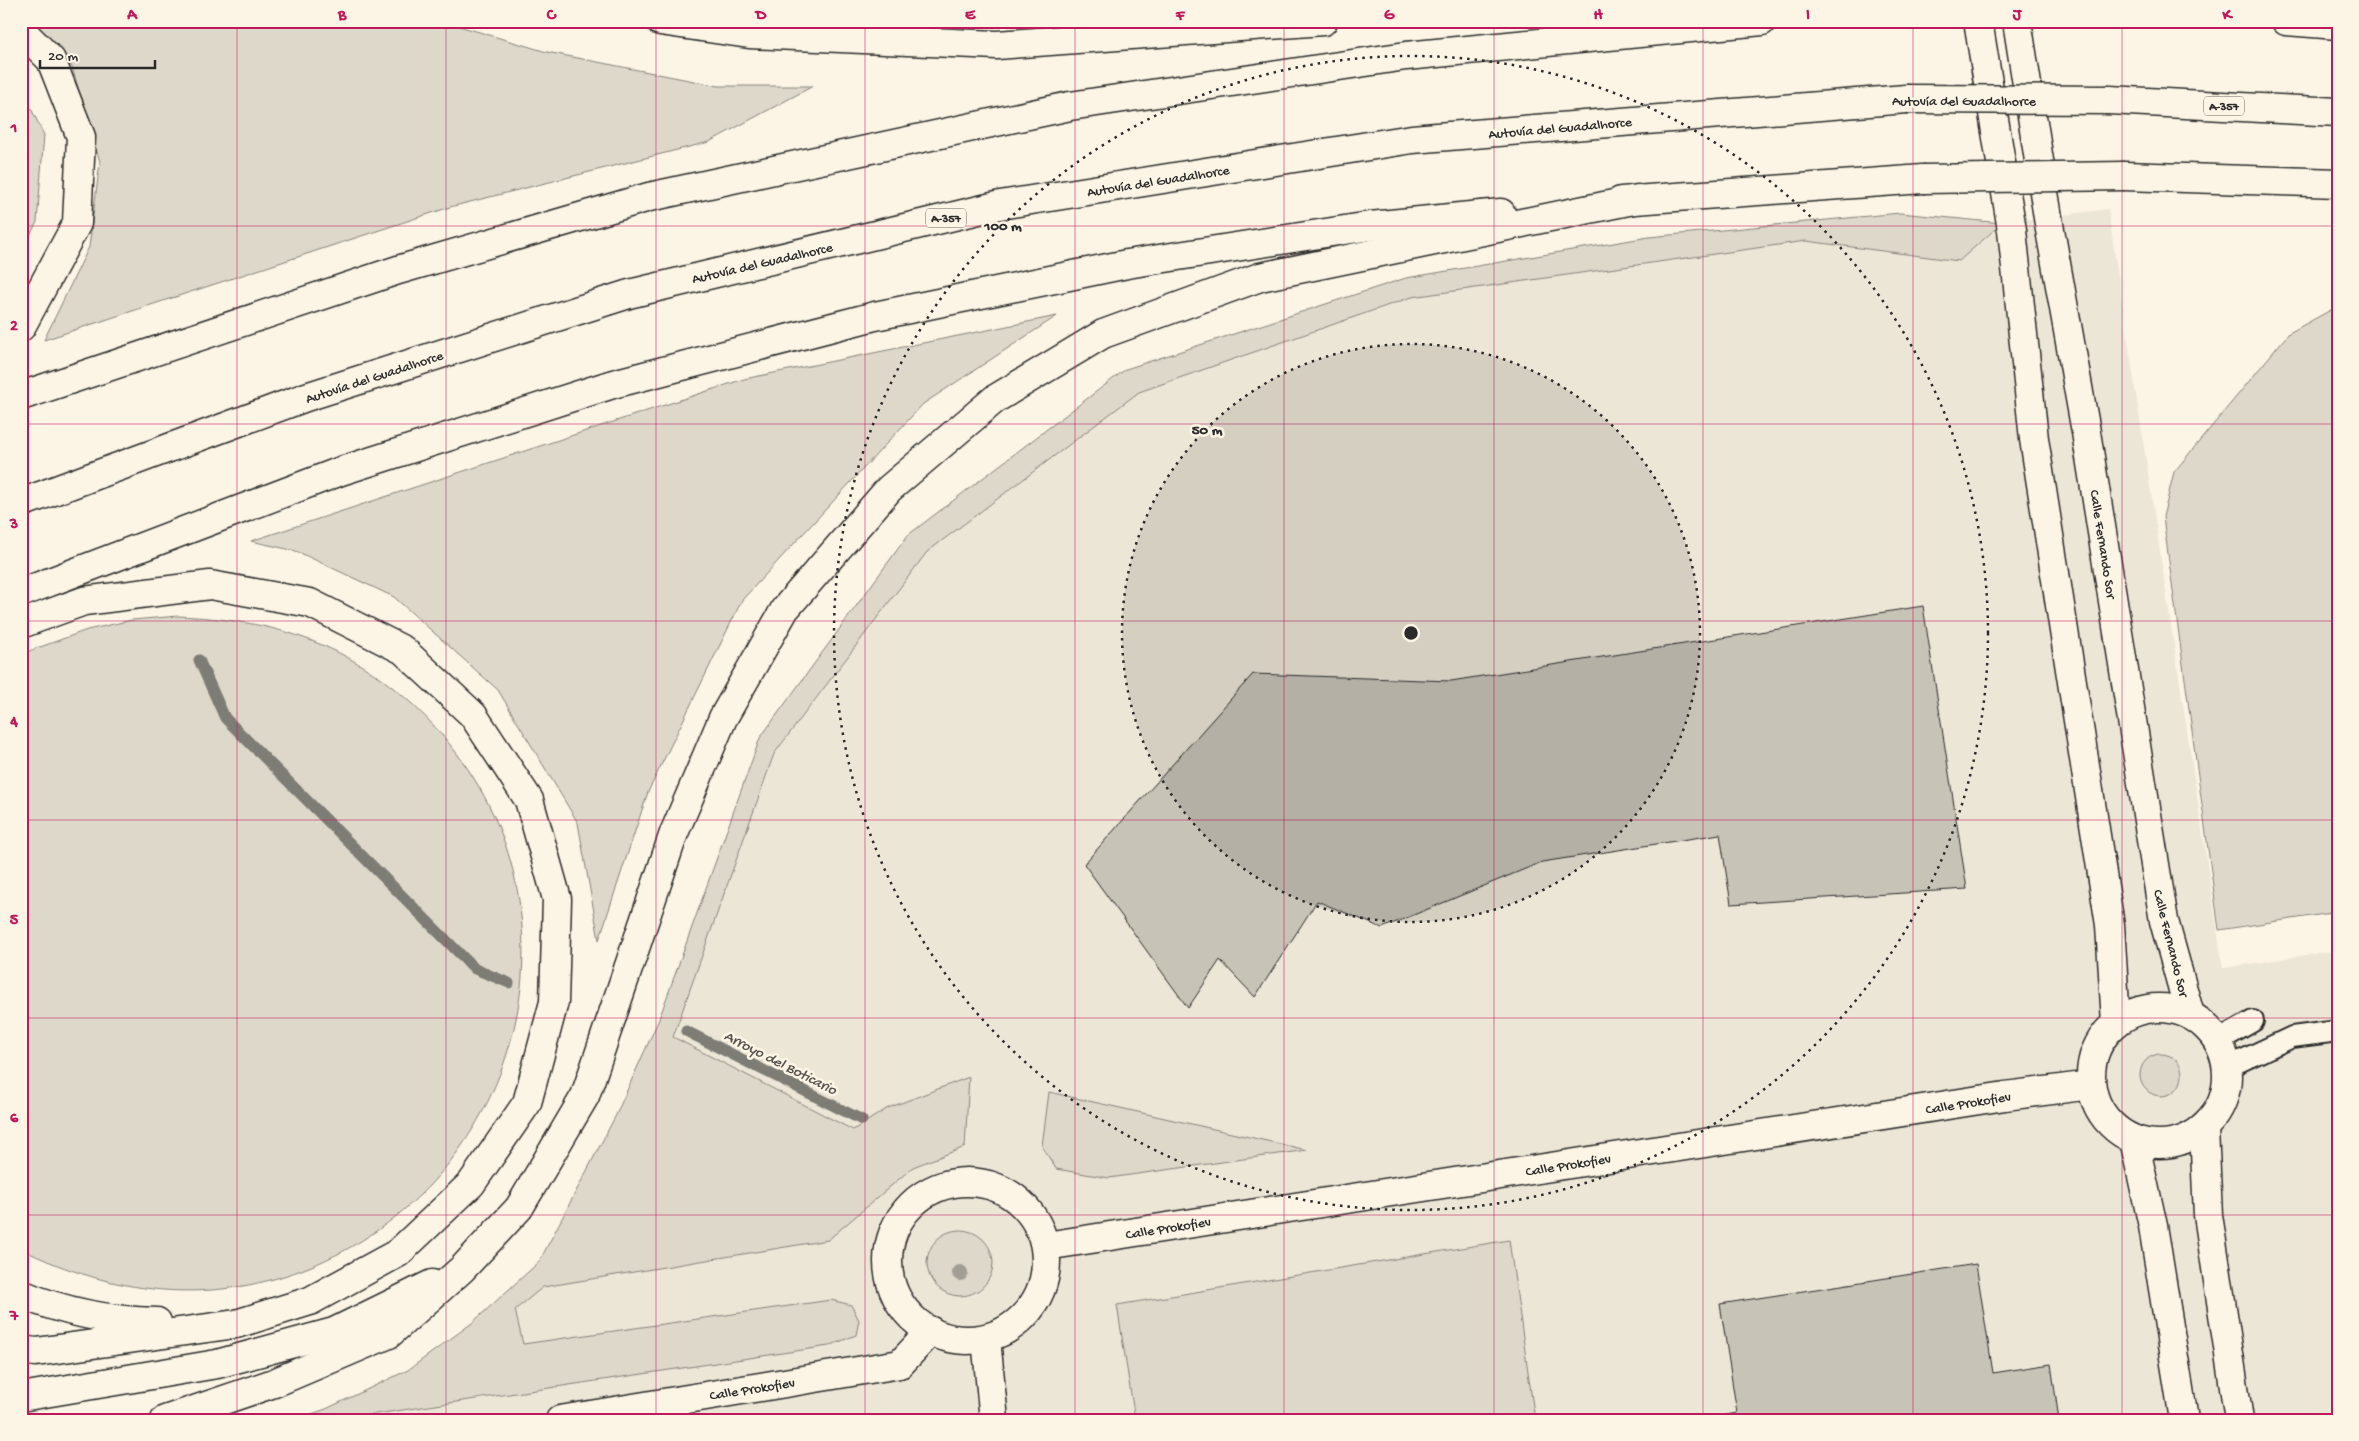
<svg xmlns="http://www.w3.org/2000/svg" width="2359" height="1441" viewBox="0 0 2359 1441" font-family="'Gochi Hand',sans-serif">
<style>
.built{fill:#ece6d7}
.green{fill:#ded8ca;stroke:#84827a}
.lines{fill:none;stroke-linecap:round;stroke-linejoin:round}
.stream{stroke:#7d7b74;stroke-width:11}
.building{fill:#c8c3b7;stroke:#2b2b2b}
.service-casing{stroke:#2b2b2b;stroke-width:24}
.minor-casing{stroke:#2b2b2b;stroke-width:31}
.tertiary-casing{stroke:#2b2b2b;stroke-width:31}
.motorway-casing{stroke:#2b2b2b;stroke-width:31}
.service{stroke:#fcf5e5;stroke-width:20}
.minor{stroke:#fcf5e5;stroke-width:28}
.tertiary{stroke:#fcf5e5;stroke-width:28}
.motorway{stroke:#fcf5e5;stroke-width:28}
.motorway-bridge-casing{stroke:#2b2b2b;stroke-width:31;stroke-linecap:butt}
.motorway-bridge{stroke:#fcf5e5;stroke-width:28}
.tree{fill:#a29e95}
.grid{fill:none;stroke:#c2185b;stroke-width:1;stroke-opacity:0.55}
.ring{fill:none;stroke:#2b2b2b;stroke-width:2.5;stroke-dasharray:2.5 5}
.labels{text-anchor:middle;stroke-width:5;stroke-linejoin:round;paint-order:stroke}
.shield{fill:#fcf5e5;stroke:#6a6863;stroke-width:1}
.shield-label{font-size:12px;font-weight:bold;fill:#2b2b2b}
.street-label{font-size:14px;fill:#2b2b2b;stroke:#fcf5e5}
.water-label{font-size:15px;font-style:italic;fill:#545350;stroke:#fcf5e5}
.centre{fill:#2b2b2b;stroke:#fcf5e5;stroke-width:2.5}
.ring-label{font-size:15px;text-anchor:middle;font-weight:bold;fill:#2b2b2b;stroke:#fcf5e5;stroke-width:5;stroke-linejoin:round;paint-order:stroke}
.neatline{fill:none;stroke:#c2185b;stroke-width:2}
.grid-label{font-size:16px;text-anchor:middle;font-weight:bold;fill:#c2185b}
</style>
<rect width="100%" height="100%" fill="#fcf5e5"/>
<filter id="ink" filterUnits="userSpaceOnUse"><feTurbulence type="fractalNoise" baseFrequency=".02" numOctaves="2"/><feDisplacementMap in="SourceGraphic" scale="10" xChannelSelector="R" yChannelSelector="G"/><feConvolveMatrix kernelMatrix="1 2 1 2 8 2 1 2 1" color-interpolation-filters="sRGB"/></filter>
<g filter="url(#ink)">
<polygon class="built" points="2108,209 2223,968 2338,950 2338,1420 294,1420 326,1409 408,1370 472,1323 515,1310 543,1287 828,1240 853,1130 673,1037 774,755 927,552 1139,392 1412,297 1806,241 1959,261 2002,223"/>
<g class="green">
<polygon points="34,21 442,21 547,52 719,86 813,86 709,142 450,207 44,340 89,247 100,162 72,67"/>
<polygon points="21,88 44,135 37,222 21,252"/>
<polygon points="1900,213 2002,223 1959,261 1806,241 1412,297 1139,392 927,552 774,754 673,1037 853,1130 888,1108 969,1077 965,1147 913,1167 828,1240 543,1287 515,1310 523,1344 831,1300 851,1305 859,1320 856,1335 829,1346 336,1420 294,1420 326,1409 408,1370 472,1323 539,1262 616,1115 659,1019 760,738 908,535 1126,369 1406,278 1649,237"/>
<polygon points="2338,306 2338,912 2219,930 2163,517 2174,472 2289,333"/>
<polygon points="1057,316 923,404 742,600 648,792 599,940 578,823 498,690 394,597 296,551 251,541 744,379"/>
<path d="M178 616C224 618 269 624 312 641 362 660 407 694 442 735 595 912 521 1186 304 1269 207 1306 113 1294 21 1249V654L87 630 132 620Z"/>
<circle cx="2161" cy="1075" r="21"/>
<polygon points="1049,1092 1307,1150 1109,1178 1056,1169 1042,1146"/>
<circle cx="960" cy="1263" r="33"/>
<polygon points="1509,1240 1535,1420 1135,1420 1117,1305"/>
</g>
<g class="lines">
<g class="stream">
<polyline points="199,660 225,718 475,969 509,983"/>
<polyline points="686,1031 862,1120"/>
</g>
</g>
<g class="building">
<polygon points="1923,606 1967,889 1731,904 1720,834 1542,862 1382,928 1317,901 1255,997 1220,960 1188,1008 1084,864 1253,674 1451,681"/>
<polygon points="1976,1264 1993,1373 2051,1364 2059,1420 1720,1420 1720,1416 1737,1413 1720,1304"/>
</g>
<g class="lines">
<defs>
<g id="service">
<polyline points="2218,1041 2253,1021"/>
<polyline points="2228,1067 2292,1037 2338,1031"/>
</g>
<g id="minor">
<polyline points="2204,1129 2208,1215 2239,1420"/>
<polyline points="2134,1140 2153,1226 2184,1420"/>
<polyline points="560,1420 900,1364 931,1331"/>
</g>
<g id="tertiary">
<polyline points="1978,21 2012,230 2034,439 2110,925 2116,1023"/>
<polyline points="2017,21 2049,224 2086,432 2164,921 2190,1015"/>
<circle cx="2159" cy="1076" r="68"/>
<circle cx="967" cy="1261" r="79"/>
<polyline points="1046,1246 2005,1096 2091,1085"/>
<polyline points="986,1339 994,1420"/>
</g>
<g id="motorway">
<polyline points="660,21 749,34 997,45 1323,21"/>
<polyline points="2286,21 2338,25"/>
<polyline points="21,30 51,60 81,137 77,223 21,327"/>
<polyline points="2109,100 2338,112"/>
<polyline points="2124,176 2338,183"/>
<polyline points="1621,201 1923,179"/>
<polyline points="21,396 398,270 649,197 1070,106 1406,56 1762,21"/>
<polyline points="21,503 306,397 629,294 1000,205 1412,139 1906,99"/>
<polyline points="21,593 341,471 613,384 875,316 1127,264 1370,226 1501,213"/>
<polyline points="21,624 84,601 210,585 310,603 403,650 473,715 529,800 557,899 554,1002 527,1103 471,1184 398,1253 310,1301 236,1324 36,1352 21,1350"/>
<path d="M21 1294C64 1312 111 1321 157 1322"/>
<polyline points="21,1397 217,1364 334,1332 432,1284"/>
<polyline points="165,1420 274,1383 389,1334 462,1269 519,1208 585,1096 674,833 723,718 785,609 889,489 995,399 1103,334 1260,277 1638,199"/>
</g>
</defs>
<use href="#service" class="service-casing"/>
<use href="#minor" class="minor-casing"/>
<use href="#tertiary" class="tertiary-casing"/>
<use href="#motorway" class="motorway-casing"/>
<use href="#service" class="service"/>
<use href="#minor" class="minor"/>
<use href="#tertiary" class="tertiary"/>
<use href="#motorway" class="motorway"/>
<defs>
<g id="motorway-bridge">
<polyline points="1906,99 2109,100"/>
<polyline points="1923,179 2124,176"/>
</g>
</defs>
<use href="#motorway-bridge" class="motorway-bridge-casing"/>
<use href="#motorway-bridge" class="motorway-bridge"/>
</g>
<circle class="tree" cx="960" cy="1273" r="8"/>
</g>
<path class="grid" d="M237 21V1420M446 21V1420M656 21V1420M865 21V1420M1075 21V1420M1284 21V1420M1494 21V1420M1703 21V1420M1913 21V1420M2122 21V1420M21 226H2338M21 424H2338M21 621H2338M21 820H2338M21 1018H2338M21 1215H2338"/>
<circle cx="1411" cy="633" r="289" fill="#2b2b2b" fill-opacity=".12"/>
<g class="ring">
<circle cx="1411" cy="633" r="289"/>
<circle cx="1411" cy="633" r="577"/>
</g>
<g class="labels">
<g class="shield">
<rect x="2204" y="96.5" width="40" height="19" rx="4"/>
<rect x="926" y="208.5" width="40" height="19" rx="4"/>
</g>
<g class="shield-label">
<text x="2224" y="110">A-357</text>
<text x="946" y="222">A-357</text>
</g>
<g class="street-label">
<text x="1964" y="105">Autovía del Guadalhorce</text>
<text transform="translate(1560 127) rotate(-5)" y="5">Autovía del Guadalhorce</text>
<text transform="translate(1158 180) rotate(-9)" y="5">Autovía del Guadalhorce</text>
<text transform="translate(762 262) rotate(-13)" y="5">Autovía del Guadalhorce</text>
<text transform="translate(374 376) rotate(-18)" y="5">Autovía del Guadalhorce</text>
<text transform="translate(2104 544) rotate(81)" y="5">Calle Fernando Sor</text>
<text transform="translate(2172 943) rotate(76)" y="5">Calle Fernando Sor</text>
<text transform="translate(1968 1102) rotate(-9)" y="5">Calle Prokofiev</text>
<text transform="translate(1568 1164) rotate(-9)" y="5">Calle Prokofiev</text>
<text transform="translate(1168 1227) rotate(-9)" y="5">Calle Prokofiev</text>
<text transform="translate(752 1388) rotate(-9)" y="5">Calle Prokofiev</text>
</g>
<g class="water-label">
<text transform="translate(781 1062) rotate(27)" y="5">Arroyo del Boticario</text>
</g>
</g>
<circle cx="1411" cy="633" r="8" class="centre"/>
<g class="ring-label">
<text x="1003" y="230">100 m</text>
<text x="1207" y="434">50 m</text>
</g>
<rect width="2359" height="1441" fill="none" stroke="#fcf5e5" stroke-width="55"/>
<path d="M40 60v8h115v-8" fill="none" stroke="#2b2b2b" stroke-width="2.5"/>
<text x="48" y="60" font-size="15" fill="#2b2b2b" stroke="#fcf5e5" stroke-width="4" paint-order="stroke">20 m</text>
<rect x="28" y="28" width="2304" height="1386" class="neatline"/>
<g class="grid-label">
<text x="132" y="19">A</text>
<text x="342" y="19">B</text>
<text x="551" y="19">C</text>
<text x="761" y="19">D</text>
<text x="970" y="19">E</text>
<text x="1180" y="19">F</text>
<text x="1389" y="19">G</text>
<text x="1598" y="19">H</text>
<text x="1808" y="19">I</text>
<text x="2017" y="19">J</text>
<text x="2227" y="19">K</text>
<text x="14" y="132">1</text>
<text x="14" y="330">2</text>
<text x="14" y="528">3</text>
<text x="14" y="726">4</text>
<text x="14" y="924">5</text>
<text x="14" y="1122">6</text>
<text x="14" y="1320">7</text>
</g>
</svg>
